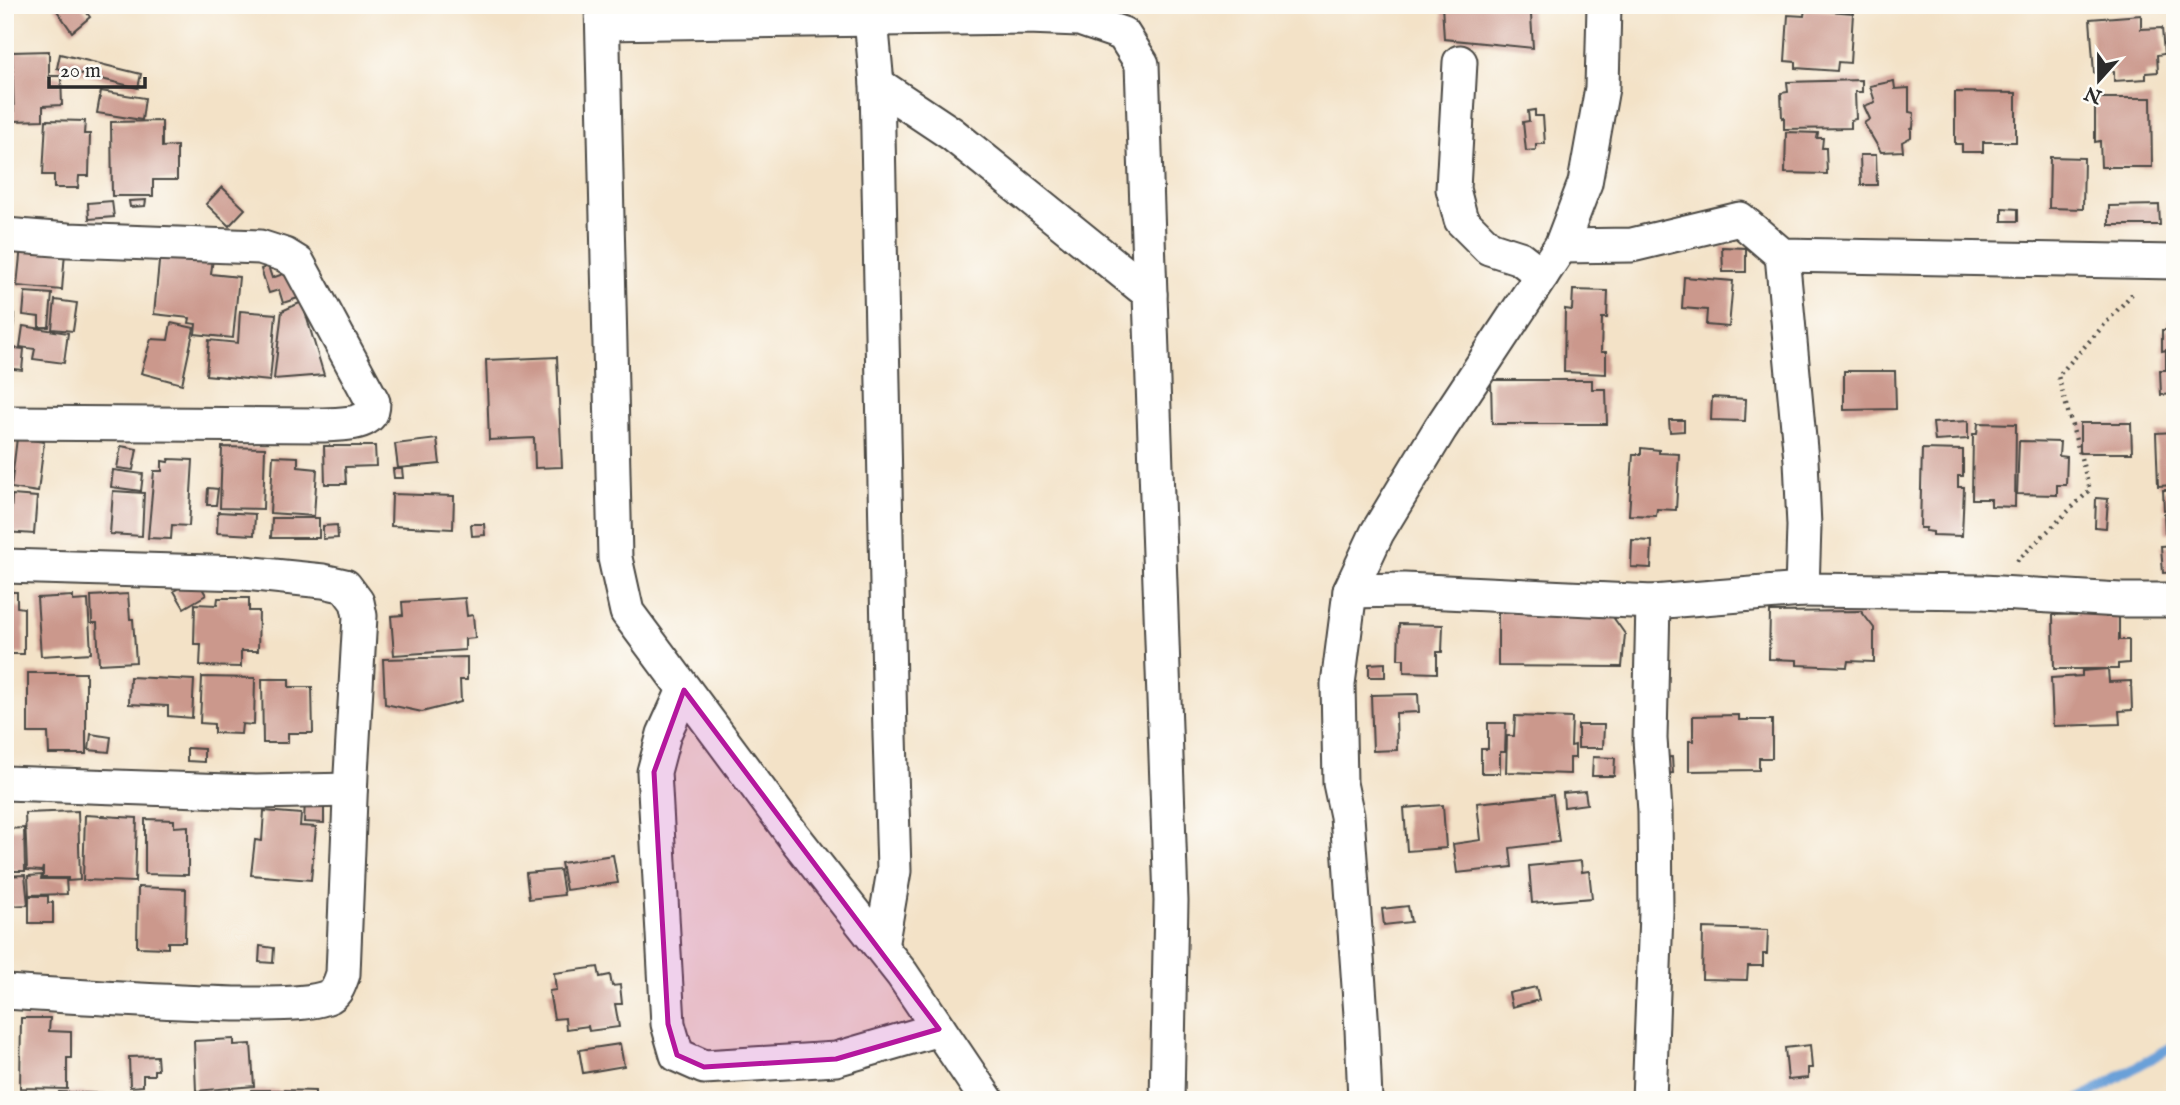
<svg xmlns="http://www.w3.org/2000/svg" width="2180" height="1105" viewBox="0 0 2180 1105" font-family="'IM FELL English',serif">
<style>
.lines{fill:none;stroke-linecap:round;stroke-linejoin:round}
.stream{stroke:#6ba0d8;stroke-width:10}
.building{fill:#cb988c}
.minor-casing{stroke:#494642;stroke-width:37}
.path{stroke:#494642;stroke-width:4.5;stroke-dasharray:2 5;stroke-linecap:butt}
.minor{stroke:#fff;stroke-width:33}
.marked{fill:#b5179e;fill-opacity:0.2;stroke:#b5179e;stroke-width:5;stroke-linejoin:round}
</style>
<rect width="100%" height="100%" fill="#fdfcf7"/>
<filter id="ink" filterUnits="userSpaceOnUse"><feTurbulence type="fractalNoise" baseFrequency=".0143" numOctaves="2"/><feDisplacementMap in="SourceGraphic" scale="14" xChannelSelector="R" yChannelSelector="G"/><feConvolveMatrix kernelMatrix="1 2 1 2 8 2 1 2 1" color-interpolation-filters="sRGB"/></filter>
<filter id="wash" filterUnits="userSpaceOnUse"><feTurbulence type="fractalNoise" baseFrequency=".00686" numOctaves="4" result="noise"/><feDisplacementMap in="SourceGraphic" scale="28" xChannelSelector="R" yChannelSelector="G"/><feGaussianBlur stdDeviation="1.57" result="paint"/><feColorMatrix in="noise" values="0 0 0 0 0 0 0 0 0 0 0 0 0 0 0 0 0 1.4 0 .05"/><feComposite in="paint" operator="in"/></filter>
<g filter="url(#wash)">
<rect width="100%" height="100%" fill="#f3e2c7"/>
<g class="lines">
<polyline class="stream" points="2078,1100 2175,1045"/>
</g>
<g id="blocks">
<g class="building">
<polygon points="53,5 81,5 90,17 72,32"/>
<polygon points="1442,5 1533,5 1531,15 1533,48 1444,39"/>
<polygon points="1805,9 1853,13 1850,63 1838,62 1837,71 1796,68 1796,62 1785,61 1788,15 1804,16"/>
<polygon points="2141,15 2141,29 2162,28 2164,54 2157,55 2158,72 2146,73 2146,79 2114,81 2114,71 2094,73 2090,19"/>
<polygon points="49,51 49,76 61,76 62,105 43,106 43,120 14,121 12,52"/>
<polygon points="60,54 141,74 138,88 57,68"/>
<polygon points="1862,80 1862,92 1855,92 1856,119 1851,120 1851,128 1784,129 1784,117 1782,118 1781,93 1788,92 1787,82"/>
<polygon points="1894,81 1895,89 1909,88 1909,112 1914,113 1913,128 1911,129 1911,137 1902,142 1903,151 1881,152 1864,123 1870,119 1864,106 1875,102 1870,86"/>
<polygon points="101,91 145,98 142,120 97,113"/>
<polygon points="1955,92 2016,93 2016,142 1983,142 1983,152 1962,152 1962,144 1955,144"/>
<polygon points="2095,98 2151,98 2152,167 2101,167 2100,141 2095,142"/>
<polygon points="1535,110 1535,116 1543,116 1545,144 1536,144 1536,150 1526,151 1523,122 1529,121 1528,111"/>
<polygon points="46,120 85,121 84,134 90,134 89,176 79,176 78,188 54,188 54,175 43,175"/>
<polygon points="162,121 162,147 177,146 177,180 153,180 153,196 112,196 111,122"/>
<polygon points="1786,132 1818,133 1817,138 1823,138 1822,148 1826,148 1827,174 1785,173"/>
<polygon points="1860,155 1876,155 1877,185 1861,185"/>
<polygon points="2050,157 2084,158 2083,209 2049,208"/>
<polygon points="222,187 245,209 229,226 206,204"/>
<polygon points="146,200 145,206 130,207 129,201"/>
<polygon points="112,201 114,217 89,219 88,203"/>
<polygon points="2159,205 2160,225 2109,225 2109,206"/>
<polygon points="2002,208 2018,209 2018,221 2002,221"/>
<polygon points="21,246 65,252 62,290 17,286"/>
<polygon points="1722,247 1746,248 1746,272 1723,272"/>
<polygon points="160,252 213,258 211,274 239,277 233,338 195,334 196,324 189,323 190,318 154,314"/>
<polygon points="5,259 14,260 8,309 5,308"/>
<polygon points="268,266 272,278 289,272 298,298 283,303 279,290 269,293 261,269"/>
<polygon points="1684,277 1733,281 1729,327 1706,325 1707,310 1682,308"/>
<polygon points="1573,290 1608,291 1607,318 1602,318 1601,352 1606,352 1606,374 1564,372 1565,309 1572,310"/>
<polygon points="25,292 52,294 49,327 39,327 39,317 23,315"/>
<polygon points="55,300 77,303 73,331 52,329"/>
<polygon points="302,302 324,375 274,379 282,311"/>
<polygon points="240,311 276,314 270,381 206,375 209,340 238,343"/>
<polygon points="5,313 15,314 12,335 5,334"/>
<polygon points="2168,319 2175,319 2175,394 2161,395 2160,370 2166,370 2166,350 2162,351 2162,330 2167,330"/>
<polygon points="171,323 194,328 182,384 141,373 151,339 168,340"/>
<polygon points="23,326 68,333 64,363 33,359 35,349 20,347"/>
<polygon points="5,347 24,349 22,370 5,368"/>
<polygon points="557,357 562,467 535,468 534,438 489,440 486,360"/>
<polygon points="1844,371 1895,371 1896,409 1844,410"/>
<polygon points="1491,380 1592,380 1592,389 1606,389 1607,424 1492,424"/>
<polygon points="1712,397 1746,399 1745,421 1711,420"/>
<polygon points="1669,420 1684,420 1684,431 1670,432"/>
<polygon points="1968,421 1968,439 1935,441 1933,423"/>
<polygon points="1978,423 2016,424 2015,507 1991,506 1991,499 1972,499 1973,434 1977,434"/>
<polygon points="2080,423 2131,423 2132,453 2080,453"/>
<polygon points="2175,432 2175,485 2158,486 2156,433"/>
<polygon points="17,438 44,442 38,492 11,488"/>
<polygon points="437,439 440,464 398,468 395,444"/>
<polygon points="2019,441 2060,442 2059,456 2067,457 2066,485 2057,485 2057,495 2017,494"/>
<polygon points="121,446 137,449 133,470 117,468"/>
<polygon points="324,446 375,446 376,466 345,467 346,484 325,484"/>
<polygon points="222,447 265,448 263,509 220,508"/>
<polygon points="1641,448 1659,450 1659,453 1679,454 1676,510 1657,509 1656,516 1629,515 1633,454 1641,454"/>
<polygon points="1922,449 1963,450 1963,476 1958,476 1958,487 1964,487 1962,536 1933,535 1933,532 1925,531 1926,528 1920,528"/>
<polygon points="273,456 298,457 298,467 317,469 314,516 270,513"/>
<polygon points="169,459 193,460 189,526 172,525 171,539 148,538 154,471 162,471 162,461 168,462"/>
<polygon points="393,469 402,469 403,478 394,478"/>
<polygon points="113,470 143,474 141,491 111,487"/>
<polygon points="208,488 218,489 216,505 207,505"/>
<polygon points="2163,490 2175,490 2175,509 2164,510"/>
<polygon points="113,491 144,493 142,536 110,534"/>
<polygon points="392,494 454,496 453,529 391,526"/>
<polygon points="12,495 37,497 34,534 5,532 5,514 11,514"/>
<polygon points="2096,498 2108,499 2106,528 2095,527"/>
<polygon points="218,512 255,514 254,535 217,533"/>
<polygon points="2164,513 2175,513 2175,533 2165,533"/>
<polygon points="272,518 319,518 319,538 271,538"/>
<polygon points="471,524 484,524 485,535 472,536"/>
<polygon points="337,525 338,538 323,539 323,526"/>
<polygon points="1632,540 1652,541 1651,568 1631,567"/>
<polygon points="2175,545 2175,572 2163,573 2161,546"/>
<polygon points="196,578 206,595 184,608 174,591"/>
<polygon points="5,592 17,592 17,607 24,608 24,654 5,654"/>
<polygon points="128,594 130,619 133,619 136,662 99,664 97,623 92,623 91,596"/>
<polygon points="73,596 73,601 88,600 91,653 41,656 37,598"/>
<polygon points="218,598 249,598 249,611 259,611 258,651 241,651 241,667 200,666 201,644 194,644 195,604 217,605"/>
<polygon points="465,598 467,616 473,615 475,638 465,639 465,650 394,655 391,616 403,615 402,602"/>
<polygon points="2078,608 2106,608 2106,617 2119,616 2119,640 2129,640 2129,663 2118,664 2118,669 2054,669 2053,615 2078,614"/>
<polygon points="1498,610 1608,610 1625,634 1622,667 1498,666"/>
<polygon points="1861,611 1874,628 1874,662 1848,661 1847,667 1797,665 1797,660 1769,659 1770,612"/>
<polygon points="1399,624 1443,625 1442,652 1437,652 1437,673 1404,672 1404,659 1398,659"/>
<polygon points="467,657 467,680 460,680 461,702 422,712 385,704 383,659"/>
<polygon points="1385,663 1385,677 1369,677 1369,664"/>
<polygon points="2108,669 2109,682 2131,681 2132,710 2119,711 2120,724 2053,726 2051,678 2082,676 2082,671"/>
<polygon points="28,673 86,673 86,754 49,754 48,733 28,733"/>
<polygon points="130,677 194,680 192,718 168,716 168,706 129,704"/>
<polygon points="202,677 255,678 254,725 242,724 241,734 214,733 214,724 200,723"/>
<polygon points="262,679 289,679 289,687 312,687 313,733 288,733 288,743 263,743"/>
<polygon points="1418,694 1419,712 1396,713 1397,750 1373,751 1371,695"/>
<polygon points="1739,715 1739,720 1772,720 1772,758 1759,758 1759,770 1689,771 1689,741 1693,741 1693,716"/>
<polygon points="1515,716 1572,718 1571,746 1575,745 1575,758 1570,758 1570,774 1506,772 1507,736 1514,736"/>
<polygon points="1488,723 1506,723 1505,752 1500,752 1500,773 1481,773 1481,749 1488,749"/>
<polygon points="1578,725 1604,725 1603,748 1578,748"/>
<polygon points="91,734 111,737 109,752 89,750"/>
<polygon points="187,748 204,749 204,762 187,761"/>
<polygon points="1593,757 1615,758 1614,776 1592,776"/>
<polygon points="1672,757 1673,773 1655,774 1654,758"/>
<polygon points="1585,791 1587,804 1564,807 1563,793"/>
<polygon points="1553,795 1559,842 1510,848 1512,867 1457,873 1453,844 1481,840 1477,803"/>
<polygon points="305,800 324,800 324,823 304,822"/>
<polygon points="1443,805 1446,848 1407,851 1404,808"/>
<polygon points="78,811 80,880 68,881 68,878 43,878 43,867 42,871 27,870 25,813"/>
<polygon points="264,811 301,814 300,826 316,827 311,880 251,875 255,840 262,841"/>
<polygon points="85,815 137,818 135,882 83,880"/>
<polygon points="145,819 174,820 174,827 188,826 188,875 145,874"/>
<polygon points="24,828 25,871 5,871 5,829"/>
<polygon points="613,855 618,883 566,890 561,863"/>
<polygon points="1581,861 1582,872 1589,871 1592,898 1532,903 1529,866"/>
<polygon points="560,870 564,895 529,899 526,873"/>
<polygon points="25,875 28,905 8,906 8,895 5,895 5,876"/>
<polygon points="42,875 41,879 66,879 67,894 29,895 28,876"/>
<polygon points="138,887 186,889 185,942 168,942 168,948 137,947"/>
<polygon points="29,896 48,896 48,903 53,902 53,923 29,923"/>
<polygon points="1408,906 1411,922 1384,925 1382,909"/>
<polygon points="1703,928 1768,930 1767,954 1763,954 1763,966 1748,966 1747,980 1702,979"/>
<polygon points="260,946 274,948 273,963 259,962"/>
<polygon points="598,967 600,977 610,975 612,986 620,985 622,1004 615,1004 619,1027 589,1031 588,1026 566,1029 565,1018 554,1019 549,991 556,990 554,973"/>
<polygon points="1536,987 1539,1000 1512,1007 1509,993"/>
<polygon points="21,1018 50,1018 49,1031 71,1032 71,1058 67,1058 67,1089 20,1088"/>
<polygon points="234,1039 234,1045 251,1044 254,1086 196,1091 194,1041"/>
<polygon points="620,1044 624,1066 583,1073 579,1050"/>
<polygon points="1810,1045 1812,1068 1808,1068 1808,1078 1788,1080 1785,1048"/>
<polygon points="157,1056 158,1070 154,1070 154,1075 143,1075 143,1086 130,1087 129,1057"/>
<polygon points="251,1090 279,1090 279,1100 250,1100"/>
<polygon points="281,1090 315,1091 315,1100 281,1100"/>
<polygon points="59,1092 106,1094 106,1100 59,1100"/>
</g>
</g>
</g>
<g filter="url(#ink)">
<use href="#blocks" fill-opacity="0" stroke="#494642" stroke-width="2"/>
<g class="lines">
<defs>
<g id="minor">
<polyline points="602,5 615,558 627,612 795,838 902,974 987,1100"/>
<polyline points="871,19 877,84"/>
<polyline points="603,23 1028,17 1079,19 1123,34 1142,64 1171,901 1167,1100"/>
<polyline points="1460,62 1453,189 1461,220 1489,248 1520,258 1542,275"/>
<path d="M5 235 68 240 260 247 285 255 298 263 373 402C373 404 373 411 371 413 364 426 333 424 320 425L5 423"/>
<polyline points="1561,246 1632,245 1740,219 1782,255 2175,262"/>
<polyline points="1782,255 1801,460 1804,526 1802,590 1983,592 2120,600 2175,600"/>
<path d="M5 566 244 573 323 581 345 586 357 602 360 616 351 774 343 974C340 982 338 991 330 996 310 1006 258 1004 234 1004 158 1002 82 997 5 992"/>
<polyline points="1350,591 1404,590 1653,602 1802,590"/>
<polyline points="684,690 664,734 654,772 668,1024 677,1055 704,1067 836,1059 939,1029"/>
<polyline points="5,783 256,792 350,790"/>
<polyline points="881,947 894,871 890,735 877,84 952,134 1150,294"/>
<polyline points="1365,1100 1362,1029 1347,816 1340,783 1338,684 1350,591 1377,533 1440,429 1561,246 1585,183 1602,88 1604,5"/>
<polyline points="1649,1100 1656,913 1655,811 1650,739 1653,602"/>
</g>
</defs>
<use href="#minor" class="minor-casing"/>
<polyline class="path" points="2017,561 2090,490 2058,376 2132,294"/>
<use href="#minor" class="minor"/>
</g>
</g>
<path class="marked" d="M684 690 795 838 939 1029 836 1059 704 1067 677 1055 668 1024 654 772Z"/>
<rect width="2180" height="1105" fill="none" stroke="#fdfcf7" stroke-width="28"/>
<g transform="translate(2099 80) rotate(201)" stroke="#fdfcf7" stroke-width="5" paint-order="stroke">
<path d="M0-5L12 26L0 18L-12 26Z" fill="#2b2b2b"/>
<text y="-10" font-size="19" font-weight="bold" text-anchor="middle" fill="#2b2b2b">N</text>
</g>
<path d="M49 77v10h96v-10" fill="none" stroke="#2b2b2b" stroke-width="3.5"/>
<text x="60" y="77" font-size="21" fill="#2b2b2b" stroke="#fdfcf7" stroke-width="5" paint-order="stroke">20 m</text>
</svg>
